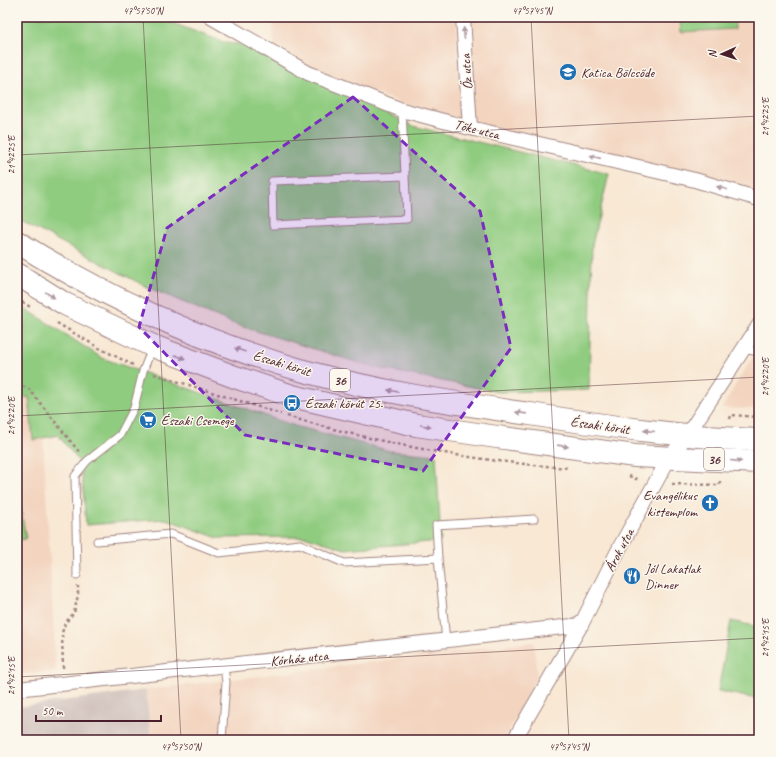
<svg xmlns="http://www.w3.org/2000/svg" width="776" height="757" viewBox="0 0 776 757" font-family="Caveat,sans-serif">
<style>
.built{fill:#f3d4bf}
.industrial{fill:#cfc0bb}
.green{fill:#90cc80;stroke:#6d7656}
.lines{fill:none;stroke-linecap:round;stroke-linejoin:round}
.lane-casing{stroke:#a18480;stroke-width:9}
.street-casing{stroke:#a18480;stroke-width:16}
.primary-casing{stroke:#a18480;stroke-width:24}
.path{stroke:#a18480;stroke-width:2.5;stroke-dasharray:3 3;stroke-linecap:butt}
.lane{stroke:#fff;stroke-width:7}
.street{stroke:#fff;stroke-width:14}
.primary{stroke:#fff;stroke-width:22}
.oneway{fill:#ae9aa0}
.marked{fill:#7b2cbf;fill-opacity:0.2;stroke:#7b2cbf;stroke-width:3;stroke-dasharray:8 5;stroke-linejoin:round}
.ticks{fill:none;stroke:#4a1f2b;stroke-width:1;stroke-opacity:0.45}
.labels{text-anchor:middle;stroke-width:3;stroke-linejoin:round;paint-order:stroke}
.shield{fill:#fbf7ec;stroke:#7f6065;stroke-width:1}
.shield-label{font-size:13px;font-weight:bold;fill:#4a1f2b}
.street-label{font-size:14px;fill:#4a1f2b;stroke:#fbf7ec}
.poi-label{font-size:14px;fill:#4a1f2b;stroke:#fbf7ec;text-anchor:start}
.neatline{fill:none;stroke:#4a1f2b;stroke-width:1.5}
.ticks-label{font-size:10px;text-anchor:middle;fill:#4a1f2b}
</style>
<rect width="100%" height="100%" fill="#fbf7ec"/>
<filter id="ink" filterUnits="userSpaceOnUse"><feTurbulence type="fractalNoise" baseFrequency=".025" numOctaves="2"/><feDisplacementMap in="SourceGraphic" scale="8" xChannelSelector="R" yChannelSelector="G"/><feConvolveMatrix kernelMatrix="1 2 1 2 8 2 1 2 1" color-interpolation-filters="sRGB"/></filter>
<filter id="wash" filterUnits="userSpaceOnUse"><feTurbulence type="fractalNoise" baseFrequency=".012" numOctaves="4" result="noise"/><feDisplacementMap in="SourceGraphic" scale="16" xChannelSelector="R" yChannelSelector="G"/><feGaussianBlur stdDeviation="0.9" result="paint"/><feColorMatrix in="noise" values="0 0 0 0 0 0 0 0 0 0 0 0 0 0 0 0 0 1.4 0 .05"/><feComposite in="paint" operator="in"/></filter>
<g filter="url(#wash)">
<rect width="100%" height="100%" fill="#f8e8d4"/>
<g class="built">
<polygon points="273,17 456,17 462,119 401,103 311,67 274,46"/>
<polygon points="463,17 759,17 759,199 470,128"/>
<polygon points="759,346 759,409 722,408"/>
<polygon points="29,397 33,439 43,438 56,671 17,675 17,398"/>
<polygon points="534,642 537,677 504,740 151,740 146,690"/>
</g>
<polygon class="industrial" points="146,690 151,740 17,740 17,707"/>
<g class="green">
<polygon points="17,17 156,17 226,43 246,45 413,126 609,174 592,245 589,390 498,392 372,367 237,325 147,287 17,219"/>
<polygon points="680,17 734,17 735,29 681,32"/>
<polygon points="17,303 102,358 295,426 390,451 436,455 441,541 345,549 307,537 218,538 166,519 86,525 81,464 58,435 33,440 29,397 17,398"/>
<polygon points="17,486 26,539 17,540"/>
<polygon points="731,621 759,627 759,689 757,699 718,691"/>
</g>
</g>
<g filter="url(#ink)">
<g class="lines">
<defs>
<g id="lane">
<polyline points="402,110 407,219 273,225 272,181 405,176"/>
<polyline points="743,349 759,352"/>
<polyline points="97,541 171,534 219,553 300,544 344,563 438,558 446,641"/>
<polyline points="438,558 436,525 534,519"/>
<polyline points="77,575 75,476 87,461 120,435 134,408 143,371 152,348"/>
<polyline points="222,740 226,682 224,667"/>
</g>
<g id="street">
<polyline points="211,17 308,73 402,110 470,128 695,180 759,199"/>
<polyline points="463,17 470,128"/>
<polyline points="17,689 581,625"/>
<polyline points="514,740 581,625 620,547 669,458 688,434 759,325"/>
</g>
<g id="primary">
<path d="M17 242C107 298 202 342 304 371 378 392 455 403 530 414 606 426 682 437 759 440"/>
<polyline points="17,274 65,304 153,346 235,377 292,396 416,425 497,437 635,456 759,462"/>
</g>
</defs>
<use href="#lane" class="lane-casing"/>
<use href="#street" class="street-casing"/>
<use href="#primary" class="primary-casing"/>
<g class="path">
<polyline points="17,299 32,308"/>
<polyline points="57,323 99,348 133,365"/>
<polyline points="154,374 281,414"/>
<polyline points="17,384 29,389 80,453"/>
<path d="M287 416C379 444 474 461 569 468"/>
<polyline points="730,419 731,415 759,417"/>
<polyline points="629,476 639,480"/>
<polyline points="672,484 719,485 721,479"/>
<polyline points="63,668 62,633 65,623 74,613 78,595 78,586"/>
</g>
<use href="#lane" class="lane"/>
<use href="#street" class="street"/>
<use href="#primary" class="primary"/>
</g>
<defs><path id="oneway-solid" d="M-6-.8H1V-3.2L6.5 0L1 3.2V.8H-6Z"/></defs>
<g class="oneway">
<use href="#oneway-solid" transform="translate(464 33) rotate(-94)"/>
<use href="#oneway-solid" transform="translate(595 157) rotate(-167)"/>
<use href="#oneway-solid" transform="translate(722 188) rotate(-164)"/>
<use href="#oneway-solid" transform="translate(50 295) rotate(32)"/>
<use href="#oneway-solid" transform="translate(240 350) rotate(-160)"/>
<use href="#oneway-solid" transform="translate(180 357) rotate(21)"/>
<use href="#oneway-solid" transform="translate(393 391) rotate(-169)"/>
<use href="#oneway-solid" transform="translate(521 413) rotate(-172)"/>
<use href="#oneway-solid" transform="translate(426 426) rotate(9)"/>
<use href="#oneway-solid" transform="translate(649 431) rotate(-175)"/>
<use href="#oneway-solid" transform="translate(563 446) rotate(8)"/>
<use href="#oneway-solid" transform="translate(736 461) rotate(5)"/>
</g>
</g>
<path class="marked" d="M353 97 480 211 511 348 423 471 245 435 139 327 167 228Z"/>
<path class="ticks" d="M143 17 181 740M531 17 569 740M17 155 759 116M17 416 759 377M17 677 759 638"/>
<defs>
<symbol id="school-disc" viewBox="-11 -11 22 22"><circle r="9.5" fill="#1f6fb2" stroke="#fbf7ec"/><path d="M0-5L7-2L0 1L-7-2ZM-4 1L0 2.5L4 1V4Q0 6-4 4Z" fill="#fff"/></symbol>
<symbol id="bus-disc" viewBox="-11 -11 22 22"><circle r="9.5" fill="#1f6fb2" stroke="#fbf7ec"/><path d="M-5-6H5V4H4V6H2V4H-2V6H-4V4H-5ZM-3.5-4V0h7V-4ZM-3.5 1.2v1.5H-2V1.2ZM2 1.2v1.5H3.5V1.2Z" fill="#fff"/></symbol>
<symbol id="supermarket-disc" viewBox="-11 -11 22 22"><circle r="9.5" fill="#1f6fb2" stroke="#fbf7ec"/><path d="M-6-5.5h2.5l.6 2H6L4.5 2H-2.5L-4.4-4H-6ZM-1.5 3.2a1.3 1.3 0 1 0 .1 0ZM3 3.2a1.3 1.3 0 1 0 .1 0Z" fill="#fff"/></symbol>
<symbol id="church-disc" viewBox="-11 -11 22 22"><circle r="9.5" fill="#1f6fb2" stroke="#fbf7ec"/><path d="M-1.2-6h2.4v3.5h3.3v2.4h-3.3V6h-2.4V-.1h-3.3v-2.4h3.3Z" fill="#fff"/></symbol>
<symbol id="restaurant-disc" viewBox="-11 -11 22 22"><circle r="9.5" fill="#1f6fb2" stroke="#fbf7ec"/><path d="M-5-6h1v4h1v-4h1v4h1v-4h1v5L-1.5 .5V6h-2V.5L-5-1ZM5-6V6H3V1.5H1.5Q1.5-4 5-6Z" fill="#fff"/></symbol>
</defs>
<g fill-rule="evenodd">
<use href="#school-disc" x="558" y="62" width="20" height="20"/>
<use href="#bus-disc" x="282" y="393" width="20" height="20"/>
<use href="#supermarket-disc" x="138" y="410" width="20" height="20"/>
<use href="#church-disc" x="700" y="493" width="20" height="20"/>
<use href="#restaurant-disc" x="622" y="566" width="20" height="20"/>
</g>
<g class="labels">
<g class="shield">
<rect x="330" y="369" width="20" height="22" rx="3"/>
<rect x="704" y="448" width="20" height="22" rx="3"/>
</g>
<g class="shield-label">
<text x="340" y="385">36</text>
<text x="714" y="464">36</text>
</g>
<g class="street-label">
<text transform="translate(466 72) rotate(-94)" y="5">Őz utca</text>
<text transform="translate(477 129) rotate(14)" y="5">Tőke utca</text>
<text transform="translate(282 363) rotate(17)" y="5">Északi körút</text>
<text transform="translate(600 425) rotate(8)" y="5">Északi körút</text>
<text transform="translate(619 550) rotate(-62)" y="5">Árok utca</text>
<text transform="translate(299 658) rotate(-6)" y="5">Kórház utca</text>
</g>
<g class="poi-label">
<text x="581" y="77">Katica Bölcsőde</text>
<text x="305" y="408">Északi körút 25.</text>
<text x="161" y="425">Északi Csemege</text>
<text x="697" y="500" text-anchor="end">Evangélikus<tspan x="697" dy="16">kistemplom</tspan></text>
<text x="645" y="573">Jól Lakatlak<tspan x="645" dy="16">Dinner</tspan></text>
</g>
</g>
<rect width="776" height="757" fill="none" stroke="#fbf7ec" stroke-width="44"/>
<g transform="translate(722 54) rotate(267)" stroke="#fbf7ec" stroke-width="3" paint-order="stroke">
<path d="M0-3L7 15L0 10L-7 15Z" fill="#4a1f2b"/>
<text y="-6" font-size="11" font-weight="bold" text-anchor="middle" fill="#4a1f2b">N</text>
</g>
<path d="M36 715v6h125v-6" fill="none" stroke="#4a1f2b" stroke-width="2"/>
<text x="42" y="715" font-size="12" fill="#4a1f2b" stroke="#fbf7ec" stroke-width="3" paint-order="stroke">50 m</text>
<rect x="22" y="22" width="732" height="713" class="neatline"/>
<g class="ticks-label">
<text x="143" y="14">47°57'50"N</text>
<text x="532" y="14">47°57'45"N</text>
<text transform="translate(765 117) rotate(-90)" y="4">21°42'25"E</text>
<text transform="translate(11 155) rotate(-90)" y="4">21°42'25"E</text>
<text transform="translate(765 377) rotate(-90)" y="4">21°42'20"E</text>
<text transform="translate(11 416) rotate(-90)" y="4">21°42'20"E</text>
<text transform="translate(765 638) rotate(-90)" y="4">21°42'15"E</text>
<text transform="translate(11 676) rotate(-90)" y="4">21°42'15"E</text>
<text x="181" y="750">47°57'50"N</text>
<text x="569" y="750">47°57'45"N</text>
</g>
</svg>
